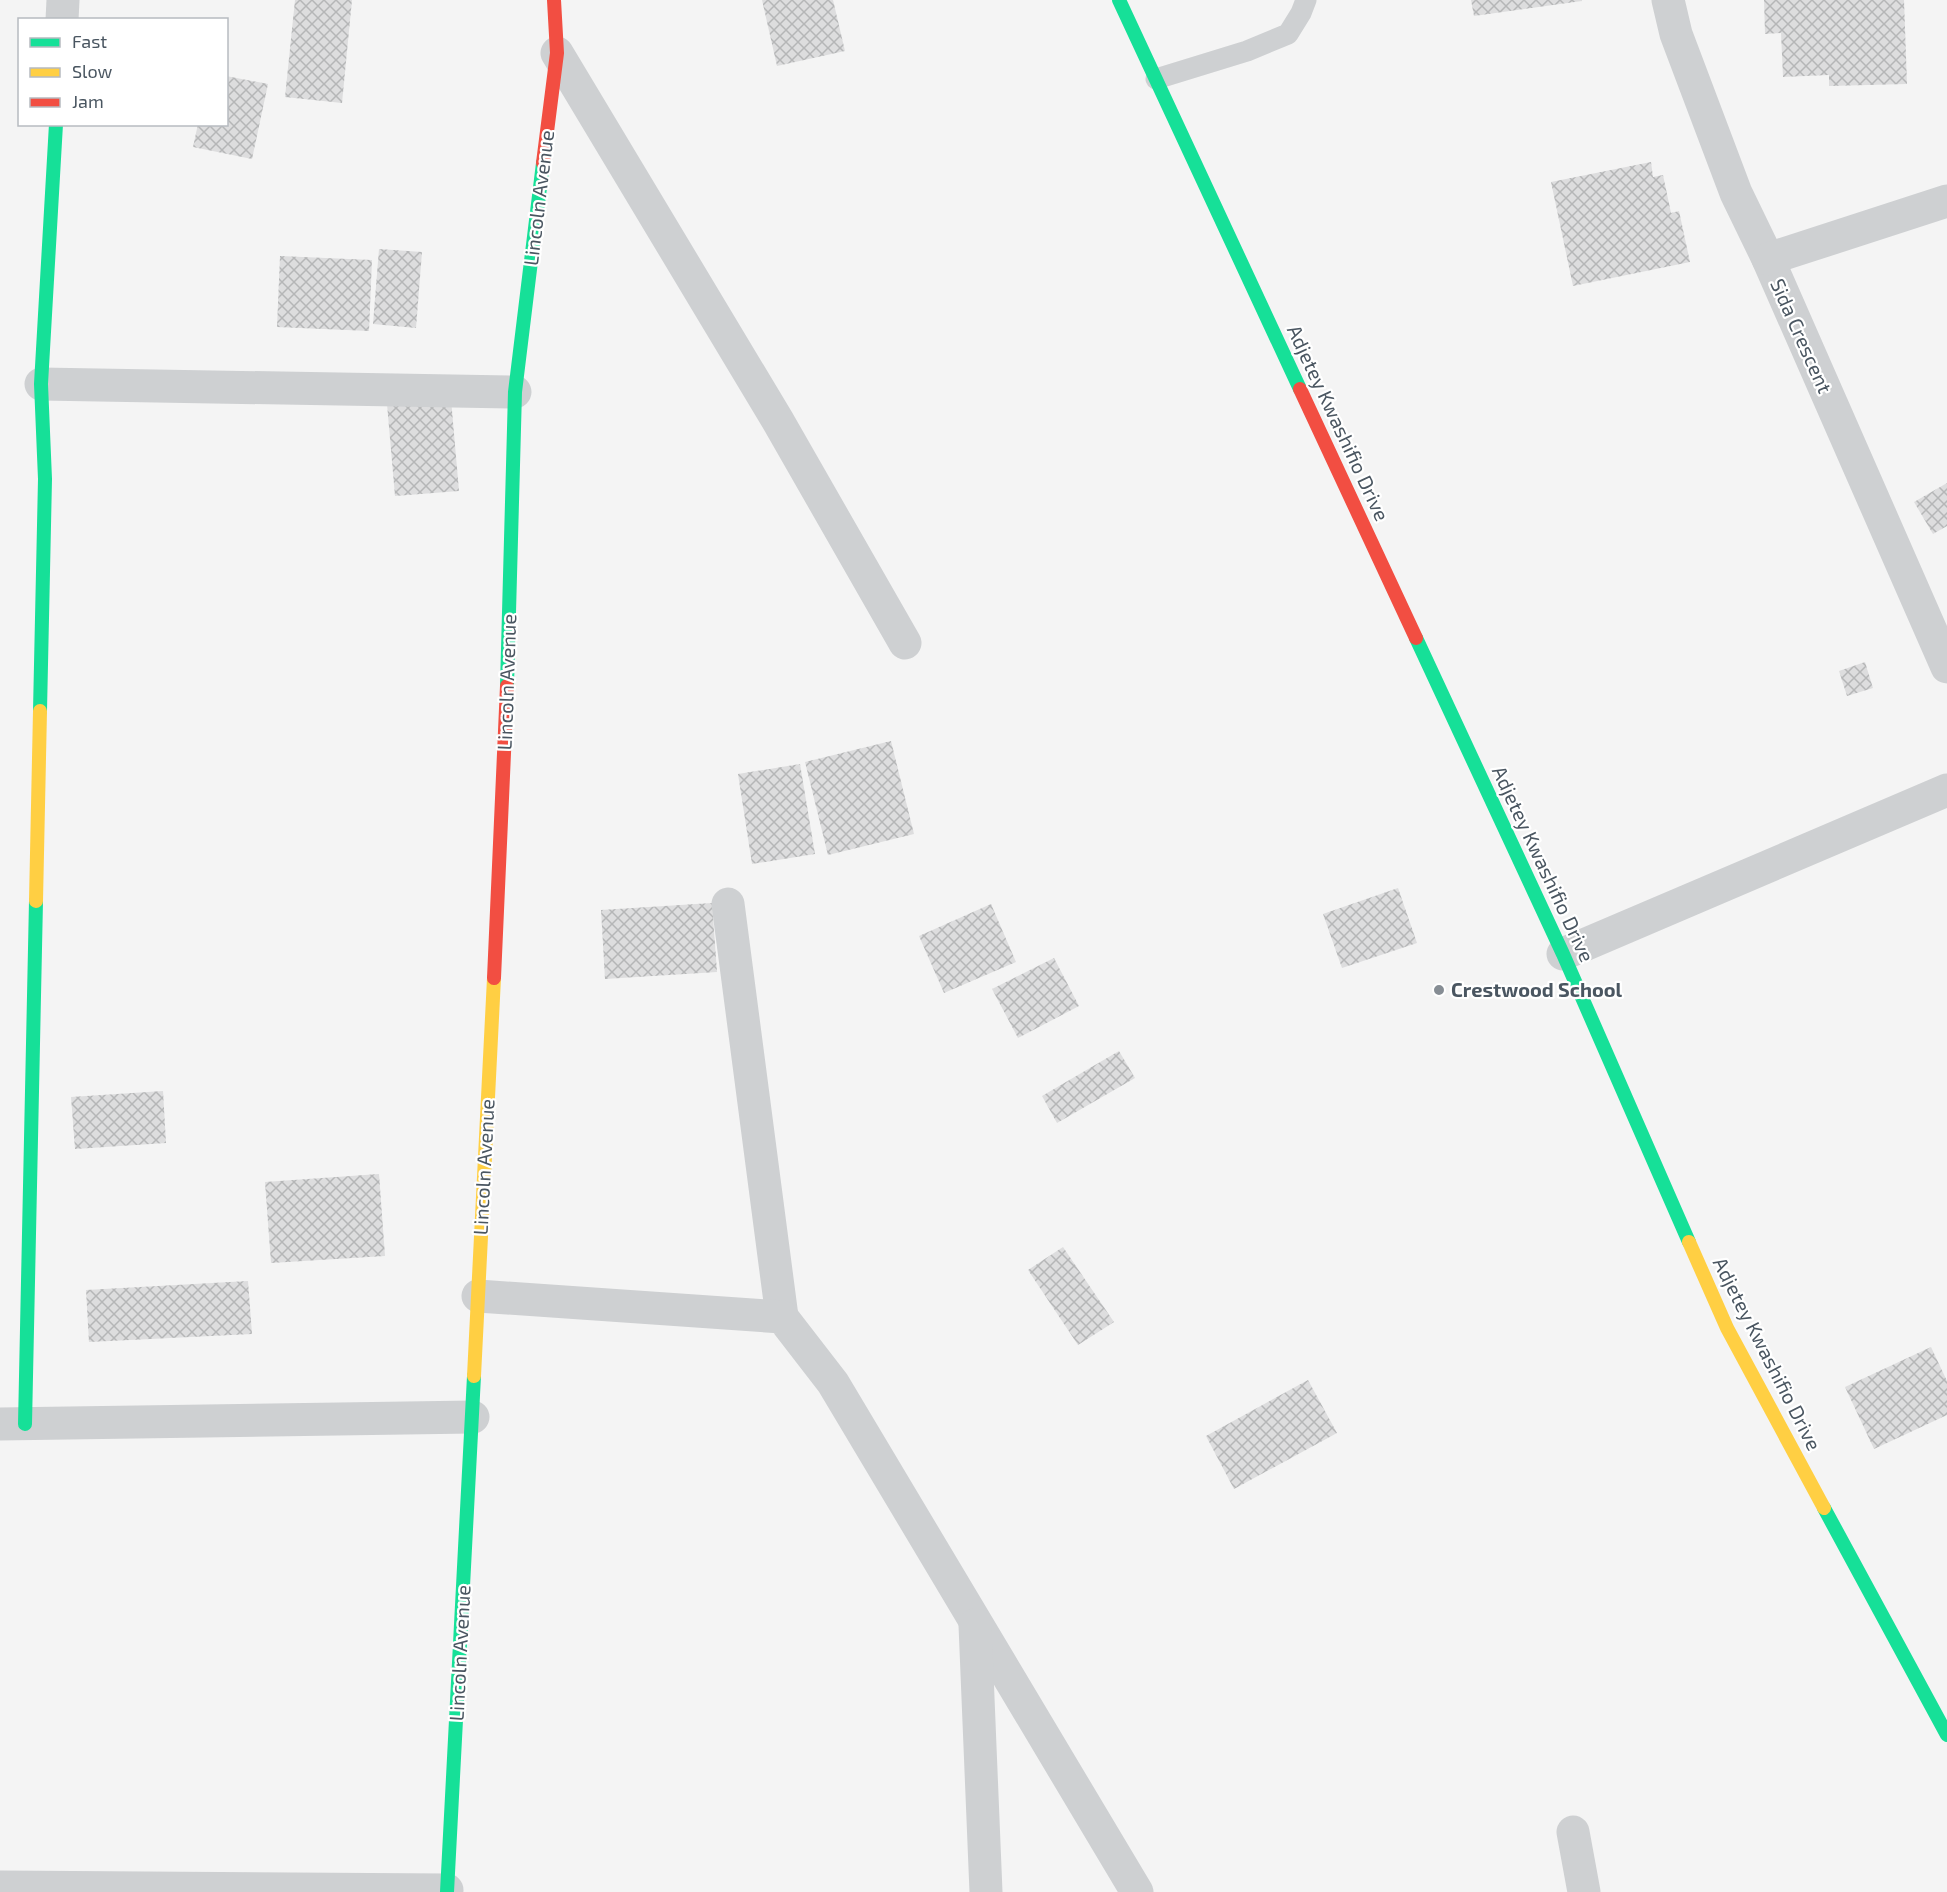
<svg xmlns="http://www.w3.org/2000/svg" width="1947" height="1892" viewBox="0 0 1947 1892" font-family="'Exo 2',sans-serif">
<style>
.building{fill:url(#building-cross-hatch)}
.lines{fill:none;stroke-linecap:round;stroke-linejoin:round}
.lane{stroke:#ced0d2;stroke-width:21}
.street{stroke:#ced0d2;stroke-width:33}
.fast{stroke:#16e098;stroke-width:14}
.slow{stroke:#ffcf43;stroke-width:14}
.jam{stroke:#f24e42;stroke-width:14}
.poi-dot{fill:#868d94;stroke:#fff;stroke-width:2}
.labels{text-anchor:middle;stroke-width:4.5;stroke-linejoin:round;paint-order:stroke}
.street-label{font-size:20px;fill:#4a5661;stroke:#fff}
.poi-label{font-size:20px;font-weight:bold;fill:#4a5661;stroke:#fff;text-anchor:start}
</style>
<defs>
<pattern id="building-cross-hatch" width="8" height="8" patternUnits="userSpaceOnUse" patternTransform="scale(1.5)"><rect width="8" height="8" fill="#ddddde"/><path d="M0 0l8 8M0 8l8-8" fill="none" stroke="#b5b6b7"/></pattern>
</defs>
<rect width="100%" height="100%" fill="#f4f4f4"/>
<g class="building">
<polygon points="295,0 352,0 342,103 285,97"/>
<polygon points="762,0 833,0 845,51 777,66"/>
<polygon points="1471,0 1582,0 1582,1 1474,16"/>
<polygon points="1764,0 1904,0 1907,84 1829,86 1829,75 1783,77 1781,33 1765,34"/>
<polygon points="226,76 268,84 252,159 193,147 198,124 226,124"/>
<polygon points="1651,162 1653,177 1663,175 1671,213 1679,211 1690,262 1573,286 1551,182"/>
<polygon points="379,249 422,252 416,328 373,324"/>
<polygon points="280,256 372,260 369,331 277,327"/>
<polygon points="451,399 459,491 395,496 387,404"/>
<polygon points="1947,483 1947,526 1933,534 1914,502"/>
<polygon points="1865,662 1873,688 1847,696 1839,671"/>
<polygon points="891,741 914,834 828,855 805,762"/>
<polygon points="800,764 815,854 752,864 738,774"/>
<polygon points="1398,888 1417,943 1342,968 1323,914"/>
<polygon points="712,903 717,972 605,979 601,910"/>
<polygon points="991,904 1016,962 944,993 919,936"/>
<polygon points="1054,958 1079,1006 1018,1038 992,989"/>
<polygon points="1119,1051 1135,1078 1057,1123 1042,1096"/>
<polygon points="163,1091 166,1143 75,1149 71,1097"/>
<polygon points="379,1174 385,1256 271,1263 265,1182"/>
<polygon points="1063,1247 1114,1322 1078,1345 1028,1270"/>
<polygon points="248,1281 252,1334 89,1342 86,1290"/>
<polygon points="1931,1347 1947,1381 1947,1415 1874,1449 1845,1387"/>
<polygon points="1308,1380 1337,1433 1234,1489 1206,1436"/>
</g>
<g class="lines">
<polyline class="lane" points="1156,79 1247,51 1288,34 1301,13 1306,0"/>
<g class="street">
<polyline points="1668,0 1676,34 1736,193 1768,259 1947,667"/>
<polyline points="62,20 63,0"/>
<polyline points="557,53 778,421 905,643"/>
<polyline points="1768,259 1947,201"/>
<polyline points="41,384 515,392"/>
<polyline points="728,904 782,1317"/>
<polyline points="1563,954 1947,790"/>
<polyline points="478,1296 782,1317 833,1383 1137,1892"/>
<polyline points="0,1424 473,1417"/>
<polyline points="975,1625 986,1892"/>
<polyline points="1573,1832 1584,1892"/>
<polyline points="0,1887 447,1890"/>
</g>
<g class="fast">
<polyline points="1119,0 1300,389"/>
<polyline points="1416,638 1563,954 1689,1242"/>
<polyline points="507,686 515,392 543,163"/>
<polyline points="40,711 45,479 41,384 56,124"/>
<polyline points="25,1424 36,901"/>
<polyline points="1824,1508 1947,1735"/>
<polyline points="447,1892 474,1376"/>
</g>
<g class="slow">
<polyline points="36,901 40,711"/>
<polyline points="1689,1242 1727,1328 1824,1508"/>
<polyline points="474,1376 494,978"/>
</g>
<g class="jam">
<polyline points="543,163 557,53 554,0"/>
<polyline points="1300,389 1416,638"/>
<polyline points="494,978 507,686"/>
</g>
</g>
<circle class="poi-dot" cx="1439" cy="990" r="6"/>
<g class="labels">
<g class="street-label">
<text transform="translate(539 198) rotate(-83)" y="7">Lincoln Avenue</text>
<text transform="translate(1801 336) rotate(66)" y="7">Sida Crescent</text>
<text transform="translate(1338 423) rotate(65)" y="7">Adjetey Kwashifio Drive</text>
<text transform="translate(507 682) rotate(-88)" y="7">Lincoln Avenue</text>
<text transform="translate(1543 864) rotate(65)" y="7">Adjetey Kwashifio Drive</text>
<text transform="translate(484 1167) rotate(-87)" y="7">Lincoln Avenue</text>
<text transform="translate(1767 1354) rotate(63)" y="7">Adjetey Kwashifio Drive</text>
<text transform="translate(460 1653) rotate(-87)" y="7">Lincoln Avenue</text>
</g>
<g class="poi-label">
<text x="1451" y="997">Crestwood School</text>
</g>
</g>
<rect x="18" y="18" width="210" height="108" fill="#ffffff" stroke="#b7bbc0" stroke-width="1.5"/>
<rect x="30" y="38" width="30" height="9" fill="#16e098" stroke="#b7bbc0" stroke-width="1.5"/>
<text x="72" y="48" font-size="18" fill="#4a5661">Fast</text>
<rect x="30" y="68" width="30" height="9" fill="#ffcf43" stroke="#b7bbc0" stroke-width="1.5"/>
<text x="72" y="78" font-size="18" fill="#4a5661">Slow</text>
<rect x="30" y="98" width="30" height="9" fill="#f24e42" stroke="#b7bbc0" stroke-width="1.5"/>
<text x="72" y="108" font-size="18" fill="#4a5661">Jam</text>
</svg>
